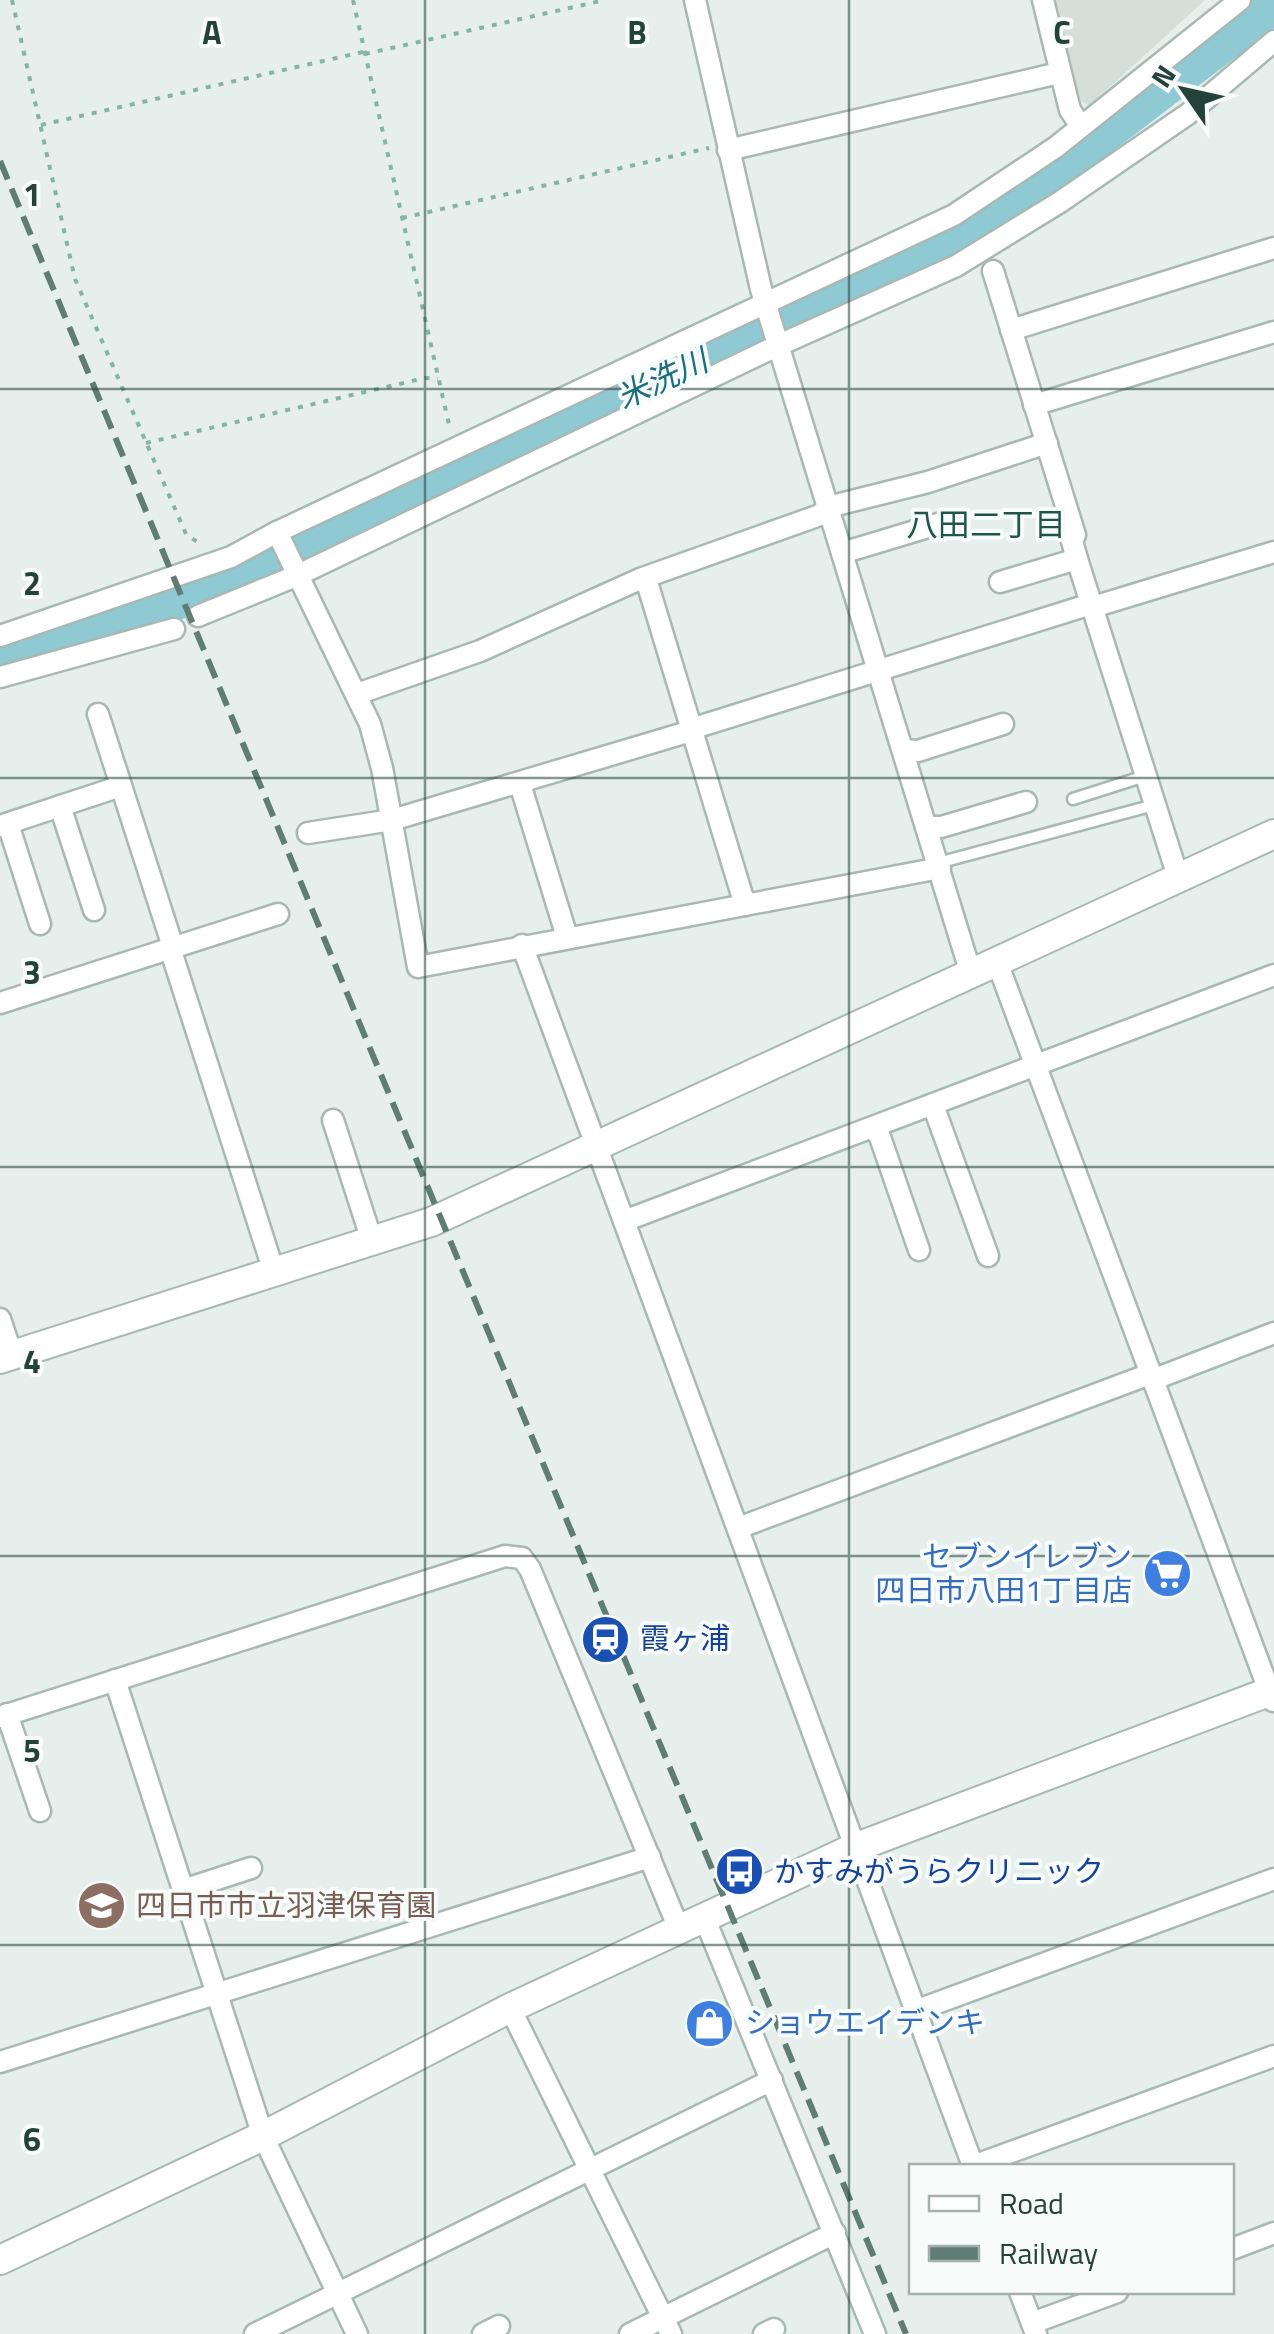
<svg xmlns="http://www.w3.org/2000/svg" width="1274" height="2334" viewBox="0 0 1274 2334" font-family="'Titillium Web','Noto Sans JP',sans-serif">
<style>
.built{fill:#d4dfda}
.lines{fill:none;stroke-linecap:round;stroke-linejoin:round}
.river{stroke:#8ec9d4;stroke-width:35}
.service-casing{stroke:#a8b8b2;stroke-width:15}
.minor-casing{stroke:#a8b8b2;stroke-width:25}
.tertiary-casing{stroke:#a8b8b2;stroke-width:32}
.path{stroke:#86b3a5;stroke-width:4;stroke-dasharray:5 8;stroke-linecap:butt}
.service{stroke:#fff;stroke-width:10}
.minor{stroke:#fff;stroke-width:20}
.tertiary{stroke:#fff;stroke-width:28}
.rail{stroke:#5f7d75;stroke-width:6;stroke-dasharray:20 10;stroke-linecap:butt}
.grid{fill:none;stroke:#24423a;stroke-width:2.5;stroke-opacity:0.55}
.labels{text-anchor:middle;stroke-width:8;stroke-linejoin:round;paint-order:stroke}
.shop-label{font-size:30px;fill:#366cbe;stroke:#f7fbf9;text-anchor:end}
.transit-label{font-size:30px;fill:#164399;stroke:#f7fbf9;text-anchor:start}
.education-label{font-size:30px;fill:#785e54;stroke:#f7fbf9;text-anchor:start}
.water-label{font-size:32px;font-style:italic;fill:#1c6f80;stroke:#f7fbf9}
.neighbourhood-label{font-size:32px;fill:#1f5548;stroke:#f7fbf9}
.grid-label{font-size:32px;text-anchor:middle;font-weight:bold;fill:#24423a;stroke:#f7fbf9;stroke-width:8;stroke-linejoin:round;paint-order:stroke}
</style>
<rect width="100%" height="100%" fill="#e6efeb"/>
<polygon class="built" points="1055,0 1205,0 1089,106 1081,101"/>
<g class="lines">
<polyline class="river" points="0,660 205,593 943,247 1023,198 1274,6"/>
<defs>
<g id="service">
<polyline points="1073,799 1145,776"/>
<polyline points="938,863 1154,805"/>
</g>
<g id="minor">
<polyline points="695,0 761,289 971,974"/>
<polyline points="1043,0 1070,110 1081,126"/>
<polyline points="728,150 1059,73"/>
<polyline points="993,271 1075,535 1072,541 1077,559 1179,880"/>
<polyline points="1011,330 1274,248"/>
<polyline points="1034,405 1274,332"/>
<polyline points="277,532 370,724 382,768 418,967 940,868"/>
<polyline points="842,553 948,521"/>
<polyline points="646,579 745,905"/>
<polyline points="1000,582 1077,559"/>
<polyline points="1093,607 1274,552"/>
<polyline points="198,616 296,576 779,345 956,266 1060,202 1188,114 1274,41"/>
<polyline points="0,636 231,557 277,532 954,215 1056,147 1240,0"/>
<polyline points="0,677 174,629"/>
<polyline points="357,694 480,651 640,579 820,515 828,507 928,482 1047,443"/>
<polyline points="98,714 173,947"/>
<polyline points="691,729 1091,604"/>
<polyline points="903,750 918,751 1003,724"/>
<polyline points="520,784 567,937"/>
<polyline points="60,806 94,910"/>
<polyline points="8,824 40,924"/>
<polyline points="0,826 121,786"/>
<polyline points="927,827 941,827 1026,802"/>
<polyline points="308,833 392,820 691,731"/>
<polyline points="522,945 973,2166"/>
<polyline points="170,948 274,1272"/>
<polyline points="997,962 1273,1701"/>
<polyline points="0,1003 278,914"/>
<polyline points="933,1105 988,1256"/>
<polyline points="333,1120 372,1241"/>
<polyline points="873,1127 880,1137 919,1250"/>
<polyline points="624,1221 1274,975"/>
<polyline points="0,1319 12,1355"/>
<polyline points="1152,1380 1274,1333"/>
<polyline points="738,1528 1150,1374"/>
<polyline points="115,1680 263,2136 357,2334"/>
<polyline points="7,1714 40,1811"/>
<polyline points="0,1717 505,1556 522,1558 530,1569 679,1929"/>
<polyline points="183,1890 251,1868"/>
<polyline points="704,1917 875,2334"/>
<polyline points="510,2008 671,2334"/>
<polyline points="915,2011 1274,1879"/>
<polyline points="0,2062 650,1857"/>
<polyline points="973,2166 1274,2056"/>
<polyline points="1232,2249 1274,2233"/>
<polyline points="1020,2292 1036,2334"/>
<polyline points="1032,2323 1117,2292"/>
<polyline points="255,2334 772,2080"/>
<polyline points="483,2334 499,2326"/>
<polyline points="630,2334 835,2233"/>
<polyline points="764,2334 774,2329"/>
</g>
<g id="tertiary">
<polyline points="0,1359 431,1222 1274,834"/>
<polyline points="0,2260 263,2136 510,2008 854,1848 1274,1690"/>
</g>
</defs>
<use href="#service" class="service-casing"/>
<use href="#minor" class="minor-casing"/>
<use href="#tertiary" class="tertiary-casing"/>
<g class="path">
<polyline points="12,0 75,279 186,534 203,546"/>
<polyline points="353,0 450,429"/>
<polyline points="365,54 605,0"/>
<polyline points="41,125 363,52"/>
<polyline points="402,218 709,148"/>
<polyline points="146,443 425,378 438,379"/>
</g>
<use href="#service" class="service"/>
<use href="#minor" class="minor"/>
<use href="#tertiary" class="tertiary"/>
<polyline class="rail" points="0,161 906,2334"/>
</g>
<path class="grid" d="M425 0V2334M849 0V2334M0 389H1274M0 778H1274M0 1167H1274M0 1556H1274M0 1945H1274"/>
<defs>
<symbol id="supermarket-disc" viewBox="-11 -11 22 22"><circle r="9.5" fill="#3f7fe0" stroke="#f7fbf9"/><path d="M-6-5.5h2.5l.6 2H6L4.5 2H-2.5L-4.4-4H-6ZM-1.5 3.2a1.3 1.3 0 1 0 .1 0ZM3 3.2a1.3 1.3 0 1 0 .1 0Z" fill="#fff"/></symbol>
<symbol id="station-disc" viewBox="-11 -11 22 22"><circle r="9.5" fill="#1a4fb4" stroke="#f7fbf9"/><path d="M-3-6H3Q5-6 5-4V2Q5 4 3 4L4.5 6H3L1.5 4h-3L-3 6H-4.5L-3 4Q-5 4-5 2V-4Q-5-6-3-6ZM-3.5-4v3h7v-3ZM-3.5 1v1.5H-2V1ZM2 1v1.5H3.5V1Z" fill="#fff"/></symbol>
<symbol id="bus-disc" viewBox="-11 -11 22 22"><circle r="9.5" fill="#1a4fb4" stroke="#f7fbf9"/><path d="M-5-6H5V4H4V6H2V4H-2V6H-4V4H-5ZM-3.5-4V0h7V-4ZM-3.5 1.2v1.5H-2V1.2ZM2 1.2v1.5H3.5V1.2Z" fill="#fff"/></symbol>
<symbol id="school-disc" viewBox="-11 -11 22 22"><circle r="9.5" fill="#8d6e63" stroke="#f7fbf9"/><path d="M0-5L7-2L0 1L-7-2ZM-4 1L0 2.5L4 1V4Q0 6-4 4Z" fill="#fff"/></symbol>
<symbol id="shop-disc" viewBox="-11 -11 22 22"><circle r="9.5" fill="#3f7fe0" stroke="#f7fbf9"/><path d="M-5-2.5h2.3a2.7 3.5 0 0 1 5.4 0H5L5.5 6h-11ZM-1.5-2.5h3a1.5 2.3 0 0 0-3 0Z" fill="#fff"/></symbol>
</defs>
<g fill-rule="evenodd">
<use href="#supermarket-disc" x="1140" y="1546" width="55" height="55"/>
<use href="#station-disc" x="578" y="1612" width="55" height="55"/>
<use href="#bus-disc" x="712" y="1844" width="55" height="55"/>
<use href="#school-disc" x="74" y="1878" width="55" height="55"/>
<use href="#shop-disc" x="682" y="1996" width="55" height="55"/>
</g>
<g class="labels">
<g class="shop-label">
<text x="1132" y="1567">セブンイレブン<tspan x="1132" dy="34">四日市八田1丁目店</tspan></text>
<text x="745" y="2033" text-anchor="start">ショウエイデンキ</text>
</g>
<g class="transit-label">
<text x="640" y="1649">霞ヶ浦</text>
<text x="774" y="1882">かすみがうらクリニック</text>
</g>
<g class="education-label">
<text x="136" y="1916">四日市市立羽津保育園</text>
</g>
<g class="water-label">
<text transform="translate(662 379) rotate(-25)" y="11">米洗川</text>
</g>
<g class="neighbourhood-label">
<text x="986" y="536">八田二丁目</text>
</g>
</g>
<g class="grid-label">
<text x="212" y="44">A</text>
<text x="637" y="44">B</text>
<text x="1062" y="44">C</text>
<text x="32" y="206">1</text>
<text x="32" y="595">2</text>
<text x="32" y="984">3</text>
<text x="32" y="1373">4</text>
<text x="32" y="1762">5</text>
<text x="32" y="2151">6</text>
</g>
<rect x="909" y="2164" width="325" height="130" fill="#f7fbf9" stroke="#a3b1ad" stroke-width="2.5"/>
<rect x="929" y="2196" width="50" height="15" fill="#ffffff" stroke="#a3b1ad" stroke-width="2.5"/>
<text x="999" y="2214" font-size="30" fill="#24423a">Road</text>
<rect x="929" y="2246" width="50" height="15" fill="#5f7d75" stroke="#a3b1ad" stroke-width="2.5"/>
<text x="999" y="2264" font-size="30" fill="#24423a">Railway</text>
<g transform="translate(1184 90) rotate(304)" stroke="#f7fbf9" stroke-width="8" paint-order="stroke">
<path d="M0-8L18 38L0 25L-18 38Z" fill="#24423a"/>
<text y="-15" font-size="28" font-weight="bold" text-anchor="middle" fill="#24423a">N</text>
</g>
</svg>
